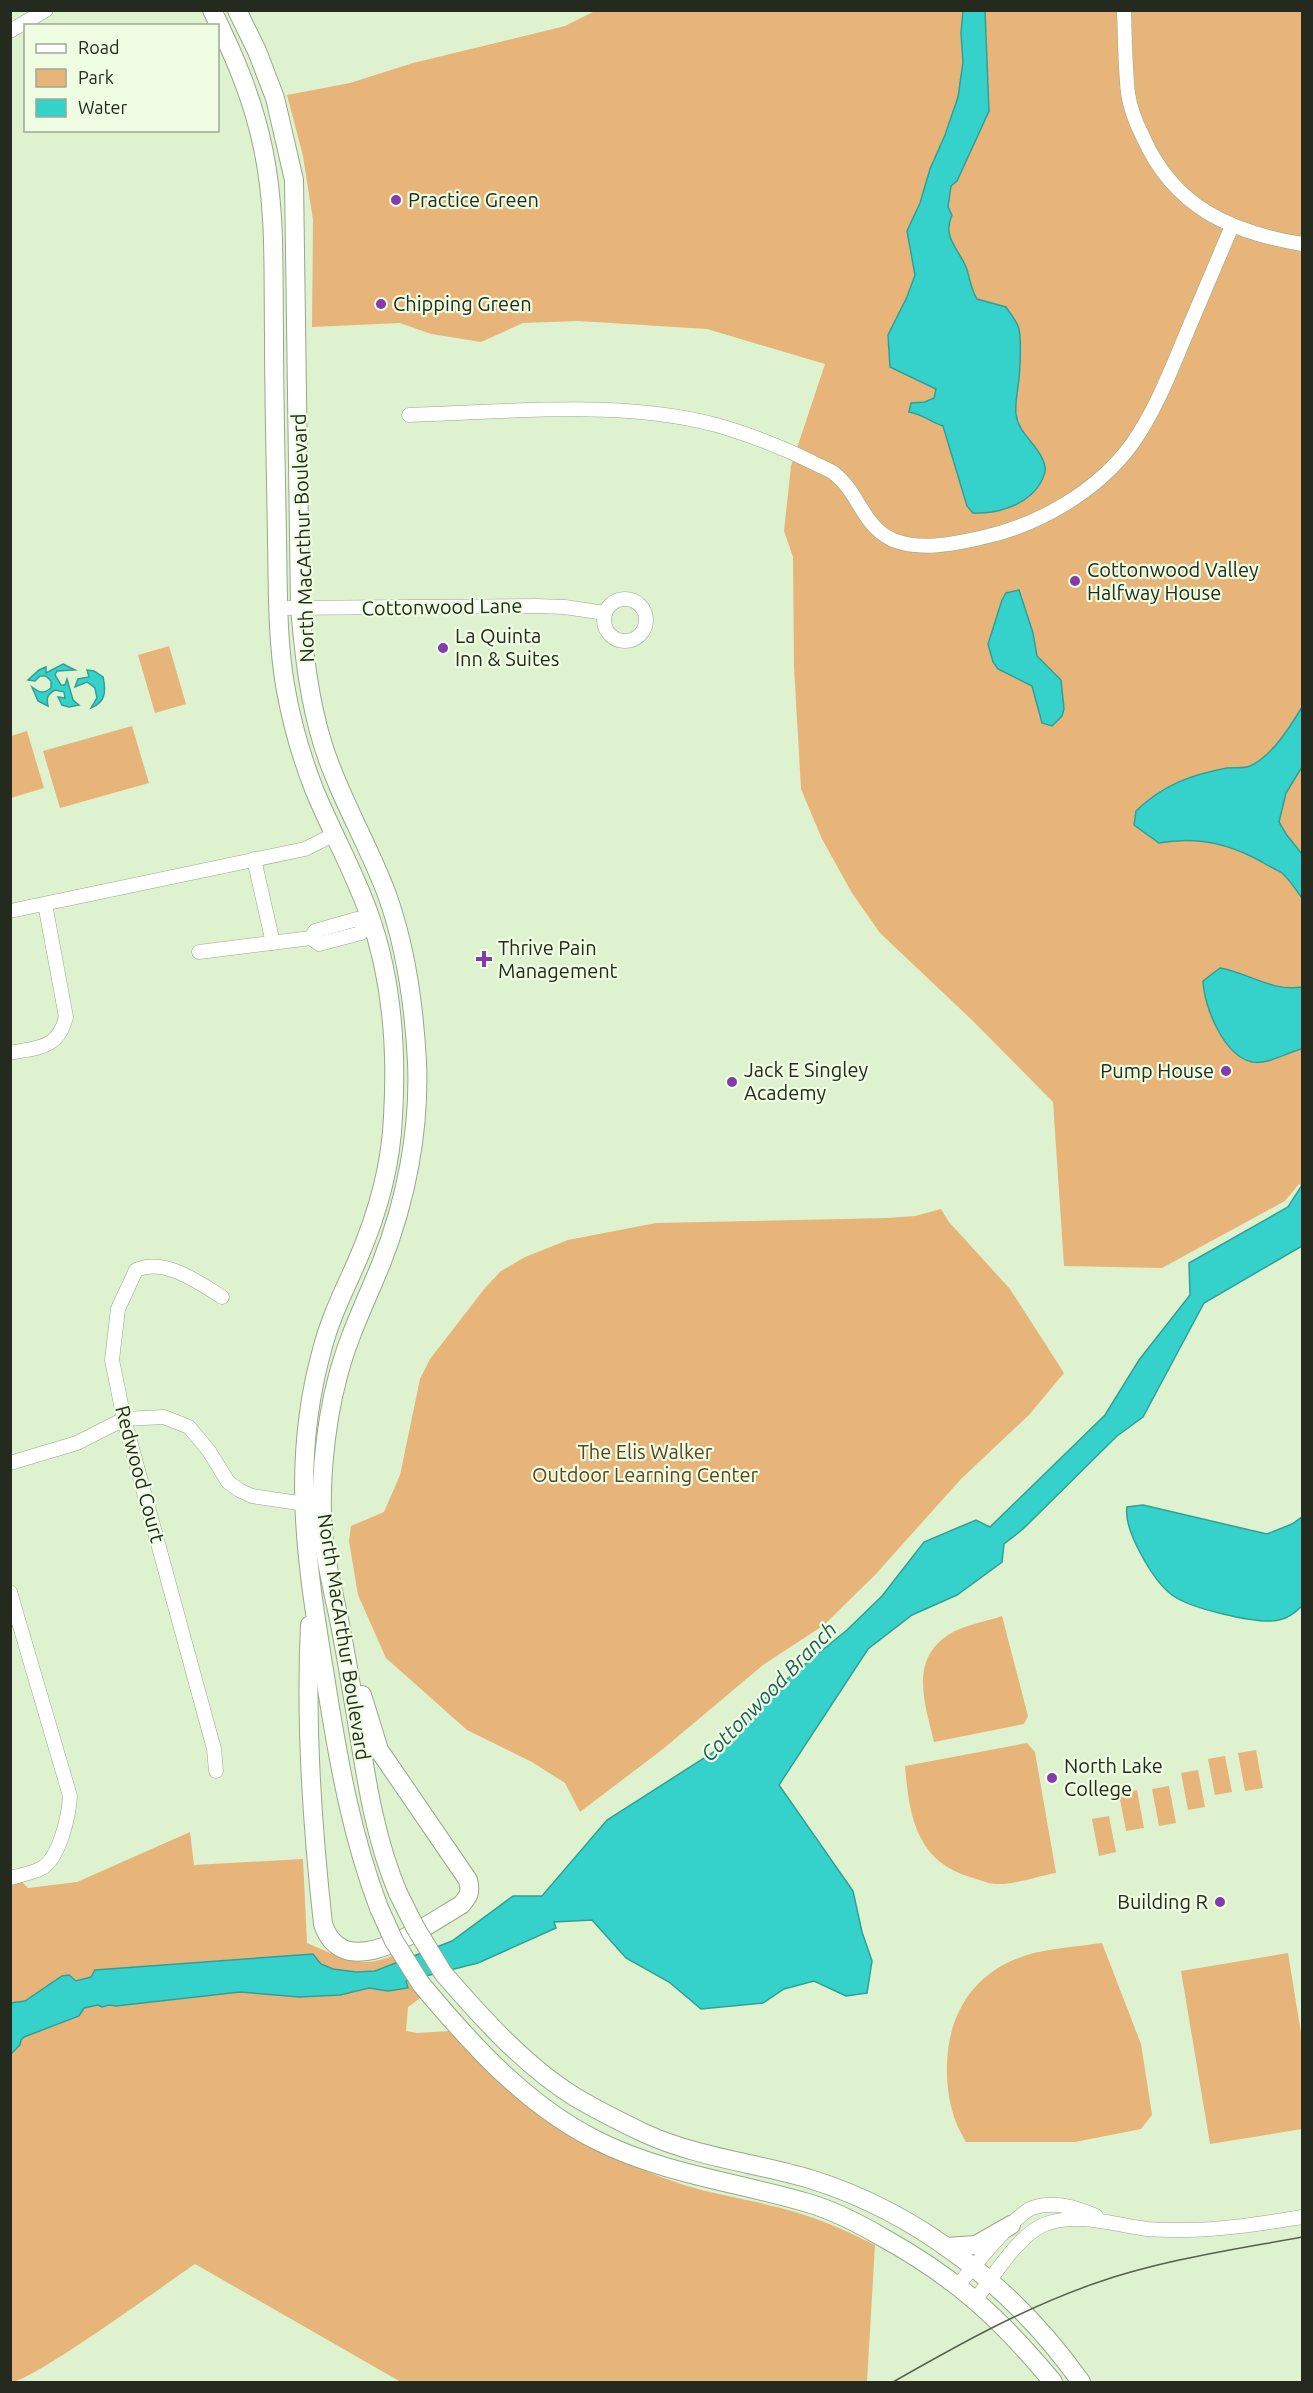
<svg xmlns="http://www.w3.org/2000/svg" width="1313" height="2393" viewBox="0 0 1313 2393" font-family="Ubuntu,sans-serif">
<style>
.green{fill:#e7b579}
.water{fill:#35d2cb;stroke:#30a097;stroke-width:1.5}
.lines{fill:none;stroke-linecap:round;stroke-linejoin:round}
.minor-casing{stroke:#97a888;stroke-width:15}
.major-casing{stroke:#97a888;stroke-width:20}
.minor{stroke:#fff;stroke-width:14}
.major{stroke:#fff;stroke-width:18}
.tram{stroke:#57604e;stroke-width:1.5}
.major-bridge-casing{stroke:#97a888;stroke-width:20;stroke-linecap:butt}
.major-bridge{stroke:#fff;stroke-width:18}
.poi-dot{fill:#833aad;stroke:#effee2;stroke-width:2}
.labels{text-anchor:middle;stroke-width:4.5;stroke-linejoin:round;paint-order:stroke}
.poi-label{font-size:20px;fill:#242a1e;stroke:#effee2;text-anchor:start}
.street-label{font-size:20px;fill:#242a1e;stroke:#effee2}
.park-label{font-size:20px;fill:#5e4220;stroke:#effee2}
.water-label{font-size:21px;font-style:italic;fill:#215e5b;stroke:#effee2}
</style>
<rect width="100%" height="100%" fill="#dff2cf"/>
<g class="green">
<polygon points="595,11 1302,11 1302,1187 1299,1184 1285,1201 1162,1268 1064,1266 1053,1102 973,1021 880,933 852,893 822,839 801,789 794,667 793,557 784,531 791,466 825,364 707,329 578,321 523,323 481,342 431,334 400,323 312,327 313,220 303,156 287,95 350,83 413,63 565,26"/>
<polygon points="169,646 186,704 155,713 138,655"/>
<polygon points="132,726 149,783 60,808 43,751"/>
<polygon points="27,731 44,788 11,798 11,736"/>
<polygon points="941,1209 949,1222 1010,1289 1064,1373 1029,1415 961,1479 875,1575 824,1625 763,1665 663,1749 580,1812 565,1783 532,1762 467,1730 386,1658 358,1595 349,1541 351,1526 384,1512 400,1475 420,1379 430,1359 485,1288 501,1271 525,1257 568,1240 656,1223 887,1218 915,1216"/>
<path d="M1002 1616 1028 1716 1024 1724 934 1742C925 1704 909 1661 948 1635 963 1625 985 1622 1002 1616Z"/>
<path d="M1027 1743 1035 1752 1056 1873C1038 1876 1014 1885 996 1884 988 1884 978 1879 970 1877 916 1861 909 1815 905 1766Z"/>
<polygon points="1256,1750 1263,1788 1245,1791 1238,1753"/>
<polygon points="1225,1756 1232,1792 1215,1795 1208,1759"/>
<polygon points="1198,1770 1205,1807 1188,1810 1181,1773"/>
<polygon points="1169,1786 1176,1823 1159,1826 1152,1789"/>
<polygon points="1137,1790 1144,1828 1126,1831 1119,1794"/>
<polygon points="1109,1816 1116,1852 1099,1856 1092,1819"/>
<path d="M190 1832 194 1865 303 1859 307 1943C339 1956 359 1971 394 1955L422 1997 408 2007 406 2031 417 2033 450 2031C515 2102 592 2155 684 2185 720 2196 759 2201 795 2212 823 2220 849 2232 875 2245L867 2382H401L195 2264C167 2283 32 2382 11 2382V1871L28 1888 77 1882Z"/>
<path d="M1102 1943 1141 2044 1152 2115 1141 2129 1075 2142H966C951 2118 946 2091 947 2063 949 2008 979 1967 1034 1953 1056 1948 1080 1946 1102 1943Z"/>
<polygon points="1288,1953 1302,2039 1302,2129 1210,2144 1181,1971"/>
</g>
<g class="water">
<path d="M963 11H985L989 111 957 181 951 186 948 207 952 215C942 237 958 248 966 267 970 278 971 290 977 299L1006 307C1010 313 1015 319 1018 326 1022 334 1020 376 1018 386 1017 395 1015 404 1016 414 1018 433 1036 443 1043 460 1047 468 1045 474 1041 482 1029 505 997 514 973 513L967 506 943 426C931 422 922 414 909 412L911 403 925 402 934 398 936 389 890 367 888 335 907 297 915 275 907 231 920 203 930 169 945 135 958 97 963 62 961 33Z"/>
<polygon points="1019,590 1033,633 1037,656 1061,680 1064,709 1062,716 1052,726 1042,723 1032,686 998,669 993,662 988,644 1002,600 1006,593"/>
<path d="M63 664 75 670 57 671 55 675 61 685H65L67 679 73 700 79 705 69 707 62 705 58 697 65 698 64 692 55 690C48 694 46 697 48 706L38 701 32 687C40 693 43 694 51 688V681L46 676H40L35 681 28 680 39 670 46 667V673Z"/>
<path d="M87 670 94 671 103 677C106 691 106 702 91 708L97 698 95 688 87 682 75 687 78 679 89 677Z"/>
<path d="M1302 707V767L1286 793 1279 822 1286 834 1302 854V898C1296 890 1290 880 1282 873 1276 869 1268 866 1262 862 1229 843 1196 836 1159 843L1134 825 1136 811C1163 785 1190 775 1227 768 1234 767 1244 769 1250 766 1272 756 1290 727 1302 707Z"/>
<path d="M1220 968C1249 973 1272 992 1302 987V1049C1287 1052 1269 1065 1252 1062 1224 1056 1204 1007 1203 981Z"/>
<polygon points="1302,1185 1302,1246 1204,1303 1143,1417 1117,1436 1023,1529 1004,1544 1002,1562 957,1595 912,1615 868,1649 779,1785 853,1891 862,1932 872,1961 867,1993 846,1996 814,1981 784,1989 763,2003 701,2009 669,1982 626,1958 592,1920 554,1922 556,1928 478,1963 406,1981 408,1988 388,1991 369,1988 340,1995 300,1997 240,1992 116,2006 109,2005 102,2007 98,2005 84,2008 79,2016 24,2037 21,2040 20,2045 11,2054 10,2003 25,2001 62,1976 69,1975 76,1981 91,1977 95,1970 313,1954 321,1964 333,1969 356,1972 375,1971 452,1941 513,1896 542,1896 607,1820 723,1746 771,1692 847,1630 882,1596 924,1542 976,1520 990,1527 1105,1415 1139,1360 1190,1295 1189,1263 1288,1207"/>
<path d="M1143 1505 1267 1534 1292 1524 1302 1517V1606C1294 1613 1289 1618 1279 1620 1258 1625 1189 1608 1172 1595 1153 1581 1123 1529 1127 1507Z"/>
</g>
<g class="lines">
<defs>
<g id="minor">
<path d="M1124 10C1125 38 1125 66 1128 93 1130 108 1136 123 1143 137 1174 207 1230 232 1302 244"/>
<polyline points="10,31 46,10"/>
<path d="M409 415C511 412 632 398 730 429 758 438 786 449 812 462 819 466 829 469 835 474 859 493 863 527 893 540 921 551 952 544 980 538 1037 526 1097 492 1132 444 1156 410 1171 370 1187 332 1202 296 1217 261 1232 226"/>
<circle cx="625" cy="620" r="21"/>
<polyline points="278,608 536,606 565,607 605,613"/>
<polyline points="254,859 273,943"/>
<polyline points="10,911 305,849 335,834"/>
<polyline points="311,938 319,944 361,933 363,923"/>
<polyline points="199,952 311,938 315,931 357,919 363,923 372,920"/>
<path d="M10 1053C39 1047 58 1049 66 1017L45 904"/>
<polyline points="10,1463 77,1443 124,1419 164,1417 189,1427 209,1451 228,1482 239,1490 252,1496 312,1505"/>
<path d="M10 1592 70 1796C69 1815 60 1857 42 1868 33 1873 20 1875 10 1878"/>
<path d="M216 1771 214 1749 124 1419 112 1360 118 1309 136 1270C164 1257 198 1282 222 1297"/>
<path d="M958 2285C973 2268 1014 2215 1032 2208 1053 2200 1077 2208 1096 2216"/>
<path d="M976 2299C993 2277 1018 2236 1043 2225 1076 2211 1114 2225 1147 2229 1159 2230 1172 2230 1184 2230 1224 2230 1264 2223 1302 2217"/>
</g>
<g id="major">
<path d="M212 10C234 55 253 99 263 148 276 209 273 271 274 333 274 402 276 470 277 539 278 588 277 637 285 685 291 720 301 756 314 789 331 831 354 871 369 914 392 978 397 1050 393 1117 391 1165 377 1215 358 1259 345 1289 330 1318 322 1350 289 1468 308 1571 327 1689 339 1764 352 1837 379 1908"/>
<path d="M237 10 257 51 275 98 294 180 300 607C304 654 309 700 323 745 339 796 367 842 386 892 406 946 414 1005 417 1062 420 1130 406 1201 381 1264 366 1301 348 1337 338 1376 325 1424 318 1493 324 1542 326 1561 331 1581 335 1601 342 1631 347 1662 352 1692 364 1761 371 1829 398 1893"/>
<path d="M310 1625C305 1725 312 1825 323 1924 344 1988 427 1924 461 1905 469 1896 471 1892 468 1880L379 1750 362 1695"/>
<path d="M443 1973C481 2017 526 2067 575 2097 597 2110 621 2122 644 2133 696 2157 755 2163 810 2179 920 2213 1015 2289 1081 2382"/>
<path d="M421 1984C471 2044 526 2105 596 2140 663 2174 737 2182 808 2203 835 2211 858 2223 882 2237 956 2278 1000 2318 1053 2382"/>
<polyline points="946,2247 976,2245 1011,2225"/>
</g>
</defs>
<use href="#minor" class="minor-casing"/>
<use href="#major" class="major-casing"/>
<use href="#minor" class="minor"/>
<use href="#major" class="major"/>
<path class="tram" d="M893 2382C958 2345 1022 2309 1093 2284 1161 2260 1232 2250 1302 2237"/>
<defs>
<g id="major-bridge">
<polyline points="398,1893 415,1927 443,1973"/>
<polyline points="379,1908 394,1941 421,1984"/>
</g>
</defs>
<use href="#major-bridge" class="major-bridge-casing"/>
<use href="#major-bridge" class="major-bridge"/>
</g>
<g class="poi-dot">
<circle cx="396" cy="200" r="6"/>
<circle cx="381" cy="304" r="6"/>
<circle cx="1075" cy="581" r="6"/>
<circle cx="443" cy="648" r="6"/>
<path d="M481 950h6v6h6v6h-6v6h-6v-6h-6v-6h6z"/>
<circle cx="1226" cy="1071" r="6"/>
<circle cx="732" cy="1082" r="6"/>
<circle cx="1052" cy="1778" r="6"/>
<circle cx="1220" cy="1902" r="6"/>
</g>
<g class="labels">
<g class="poi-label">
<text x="408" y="207">Practice Green</text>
<text x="393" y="311">Chipping Green</text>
<text x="1087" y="577">Cottonwood Valley<tspan x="1087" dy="23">Halfway House</tspan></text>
<text x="455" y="643">La Quinta<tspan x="455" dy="23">Inn &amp; Suites</tspan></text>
<text x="498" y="955">Thrive Pain<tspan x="498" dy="23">Management</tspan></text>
<text x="744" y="1077">Jack E Singley<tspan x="744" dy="23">Academy</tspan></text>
<text x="1214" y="1078" text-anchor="end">Pump House</text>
<text x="1064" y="1773">North Lake<tspan x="1064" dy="23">College</tspan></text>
<text x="1208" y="1909" text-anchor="end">Building R</text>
</g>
<g class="street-label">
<text transform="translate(303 538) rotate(-92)" y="7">North MacArthur Boulevard</text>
<text transform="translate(442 607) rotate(-1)" y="7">Cottonwood Lane</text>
<text transform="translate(140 1474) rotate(75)" y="7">Redwood Court</text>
<text transform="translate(344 1637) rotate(81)" y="7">North MacArthur Boulevard</text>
</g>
<g class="park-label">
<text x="645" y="1459">The Elis Walker<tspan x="645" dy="23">Outdoor Learning Center</tspan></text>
</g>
<g class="water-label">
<text transform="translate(769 1692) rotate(-46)" y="7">Cottonwood Branch</text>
</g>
</g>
<rect width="1313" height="2393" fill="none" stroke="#242a1e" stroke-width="24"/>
<rect x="24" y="24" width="195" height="108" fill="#effee2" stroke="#9ea994" stroke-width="1.5"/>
<rect x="36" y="44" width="30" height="9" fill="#ffffff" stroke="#9ea994" stroke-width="1.5"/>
<text x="78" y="54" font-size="18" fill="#242a1e">Road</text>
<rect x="36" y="69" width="30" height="18" fill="#e7b579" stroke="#9ea994" stroke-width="1.5"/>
<text x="78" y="84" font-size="18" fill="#242a1e">Park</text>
<rect x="36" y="99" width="30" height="18" fill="#35d2cb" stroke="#9ea994" stroke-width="1.5"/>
<text x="78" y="114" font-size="18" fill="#242a1e">Water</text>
</svg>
